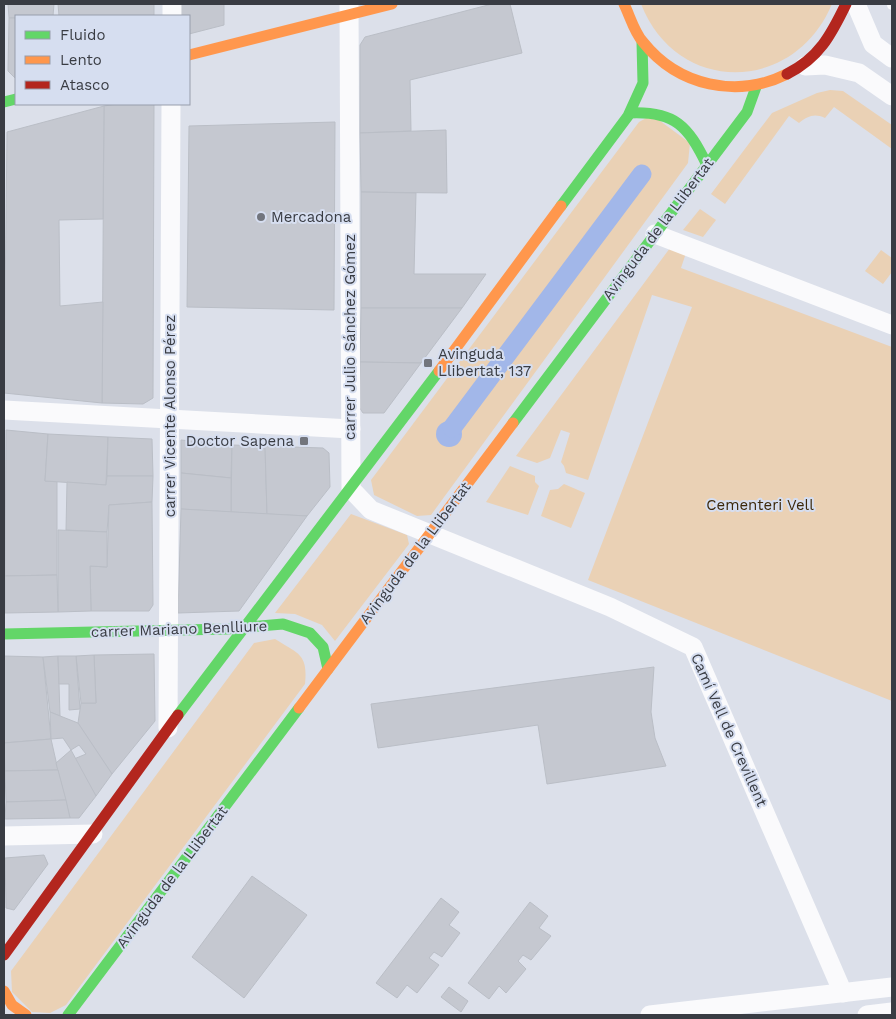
<svg xmlns="http://www.w3.org/2000/svg" width="896" height="1019" viewBox="0 0 896 1019" font-family="'Work Sans',sans-serif">
<style>
.green{fill:#ead1b5}
.water{fill:#a2b7e9}
.lines{fill:none;stroke-linecap:round;stroke-linejoin:round}
.canal{stroke:#a2b7e9;stroke-width:19}
.building{fill:#c5c8d0;stroke:#babec6}
.lane{stroke:#fafafc;stroke-width:10}
.street{stroke:#fafafc;stroke-width:19}
.fast{stroke:#63d668;stroke-width:11}
.slow{stroke:#ff974d;stroke-width:11}
.jam{stroke:#b3261e;stroke-width:11}
.poi-dot{fill:#72757d;stroke:#d6def0;stroke-width:2}
.labels{text-anchor:middle;stroke-width:4;stroke-linejoin:round;paint-order:stroke}
.poi-label{font-size:15px;fill:#393c43;stroke:#d6def0;text-anchor:start}
.street-label{font-size:15px;fill:#393c43;stroke:#d6def0}
.park-label{font-size:15px;fill:#3c280a;stroke:#d6def0}
</style>
<rect width="100%" height="100%" fill="#dce0ea"/>
<g class="green">
<path d="M641 4H832C794 94 677 96 641 4Z"/>
<path d="M830 90 843 91 892 125V149L834 107 825 118C814 113 808 116 799 123L789 116 725 204 711 194 772 113 817 93Z"/>
<polygon points="652,115 690,143 688,163 431,515 417,516 374,495 371,480 639,122"/>
<polygon points="700,209 716,220 703,237 683,230"/>
<polygon points="670,248 686,253 681,268 892,347 892,701 588,580 692,307 652,295 588,480 566,473 564,466 561,462 570,433 561,430 550,458 537,463 516,456"/>
<polygon points="881,250 892,258 892,272 883,284 865,271"/>
<polygon points="510,466 535,476 535,482 539,486 528,515 486,502"/>
<polygon points="564,484 585,493 571,528 541,516 550,490 558,489"/>
<polygon points="351,514 407,535 409,544 335,641 322,625 295,614 275,613"/>
<path d="M275 639C299 654 308 654 305 684L66 1005 50 1013 32 1012 12 992 11 971 254 643Z"/>
</g>
<circle class="water" cx="449" cy="434" r="13"/>
<g class="lines">
<polyline class="canal" points="452,428 642,174"/>
</g>
<g class="building">
<polygon points="8,4 54,4 53,16 9,18"/>
<polygon points="58,4 154,4 154,16 59,16"/>
<polygon points="181,4 224,4 224,25 189,34 189,16 181,16"/>
<polygon points="492,4 510,4 522,53 410,80 411,131 360,133 360,45 365,37"/>
<polygon points="9,18 16,18 15,78 8,71"/>
<polygon points="117,104 154,104 153,398 143,404 102,403 104,106"/>
<polygon points="104,106 103,219 59,220 60,306 103,302 102,403 4,393 7,132"/>
<polygon points="335,122 334,310 187,307 189,126"/>
<polygon points="446,130 447,193 361,192 360,133"/>
<polygon points="361,192 416,193 414,274 486,274 462,308 361,308"/>
<polygon points="361,308 462,308 421,363 360,362"/>
<polygon points="360,362 421,363 384,413 363,413 359,407"/>
<polygon points="6,430 48,434 45,481 57,481 57,575 5,576"/>
<polygon points="48,434 108,437 106,485 45,481"/>
<polygon points="108,437 152,439 153,476 107,476"/>
<polygon points="181,440 232,445 231,478 181,473"/>
<polygon points="232,445 265,446 267,514 231,512"/>
<polygon points="265,446 323,448 329,453 330,487 307,516 267,514"/>
<polygon points="181,473 231,478 231,512 181,509"/>
<polygon points="107,476 153,476 152,502 109,505 107,532 66,530 67,482 106,485"/>
<polygon points="152,502 153,605 149,611 91,611 90,566 107,567 109,505"/>
<polygon points="181,509 307,516 239,611 178,613"/>
<polygon points="58,530 107,532 107,567 90,566 91,611 58,612"/>
<polygon points="57,575 58,612 5,613 5,576"/>
<polygon points="154,654 155,721 112,774 78,723 81,703 96,703 94,655"/>
<polygon points="94,655 96,703 81,703 76,656"/>
<polygon points="4,656 43,657 51,739 4,743"/>
<polygon points="58,656 59,684 60,716 50,712 43,657"/>
<polygon points="58,656 76,656 80,709 69,710 69,684 59,684"/>
<polygon points="654,667 651,712 655,738 666,766 547,784 538,725 378,748 371,704"/>
<polygon points="50,712 78,723 112,774 96,796 74,759 86,754 79,745 71,750 63,738 51,739"/>
<polygon points="51,739 58,770 5,771 4,743"/>
<polygon points="71,750 96,796 79,818 70,818 56,763"/>
<polygon points="58,770 66,800 6,802 5,771"/>
<polygon points="66,800 70,818 5,819 6,802"/>
<polygon points="44,855 48,864 14,910 6,908 5,858"/>
<polygon points="252,876 307,915 244,998 192,957"/>
<polygon points="441,898 459,912 449,925 460,933 442,957 434,952 429,958 439,965 417,993 407,985 397,998 376,983"/>
<polygon points="530,902 548,916 539,928 551,936 531,960 523,955 518,961 526,969 506,993 499,986 489,999 468,983"/>
<polygon points="449,987 468,1001 461,1012 441,997"/>
</g>
<g class="lines">
<polyline class="lane" points="892,4 892,5"/>
<g class="street">
<polyline points="349,4 351,489 371,510 610,607 693,647 843,993"/>
<polyline points="856,4 873,44 892,58"/>
<polyline points="172,16 172,4"/>
<polyline points="805,66 825,65 859,73 892,96"/>
<polyline points="655,234 892,325"/>
<polyline points="4,410 351,429"/>
<polyline points="168,728 171,104"/>
<polyline points="4,836 93,834"/>
<polyline points="650,1015 892,987"/>
<polyline points="867,1015 892,1012"/>
</g>
<g class="fast">
<polyline points="4,102 16,99"/>
<path d="M630 113C675 111 688 126 707 165"/>
<polyline points="561,206 628,116 643,83 642,42"/>
<polyline points="513,423 747,112 756,87"/>
<polyline points="4,634 227,629 283,624 310,633 323,647 328,669"/>
<polyline points="178,715 439,371"/>
<polyline points="68,1015 299,708"/>
</g>
<g class="slow">
<path d="M624 4C630 16 634 32 643 42 678 86 737 99 787 74"/>
<polyline points="189,55 392,4"/>
<polyline points="439,371 561,206"/>
<polyline points="299,708 513,423"/>
<polyline points="4,991 12,1005 26,1015"/>
</g>
<g class="jam">
<path d="M787 74C819 58 831 35 846 4"/>
<polyline points="4,955 178,715"/>
</g>
</g>
<g class="poi-dot">
<circle cx="261" cy="217" r="5"/>
<rect x="423" y="358" width="10" height="10" rx="2.5"/>
<rect x="299" y="436" width="10" height="10" rx="2.5"/>
</g>
<g class="labels">
<g class="poi-label">
<text x="271" y="222">Mercadona</text>
<text x="438" y="359">Avinguda<tspan x="438" dy="17">Llibertat, 137</tspan></text>
<text x="294" y="446" text-anchor="end">Doctor Sapena</text>
</g>
<g class="street-label">
<text transform="translate(658 229) rotate(-53)" y="5">Avinguda de la Llibertat</text>
<text transform="translate(350 337) rotate(-90)" y="5">carrer Julio Sánchez Gómez</text>
<text transform="translate(170 416) rotate(-90)" y="5">carrer Vicente Alonso Pérez</text>
<text transform="translate(415 553) rotate(-53)" y="5">Avinguda de la Llibertat</text>
<text transform="translate(179 629) rotate(-2)" y="5">carrer Mariano Benlliure</text>
<text transform="translate(729 730) rotate(66)" y="5">Camí Vell de Crevillent</text>
<text transform="translate(172 877) rotate(-53)" y="5">Avinguda de la Llibertat</text>
</g>
<g class="park-label">
<text x="760" y="510">Cementeri Vell</text>
</g>
</g>
<rect width="896" height="1019" fill="none" stroke="#393c43" stroke-width="10"/>
<rect x="15" y="15" width="175" height="90" fill="#d6def0" stroke="#979dab"/>
<rect x="25" y="31" width="25" height="8" fill="#63d668" stroke="#979dab"/>
<text x="60" y="40" font-size="15" fill="#393c43">Fluido</text>
<rect x="25" y="56" width="25" height="8" fill="#ff974d" stroke="#979dab"/>
<text x="60" y="65" font-size="15" fill="#393c43">Lento</text>
<rect x="25" y="81" width="25" height="8" fill="#b3261e" stroke="#979dab"/>
<text x="60" y="90" font-size="15" fill="#393c43">Atasco</text>
</svg>
